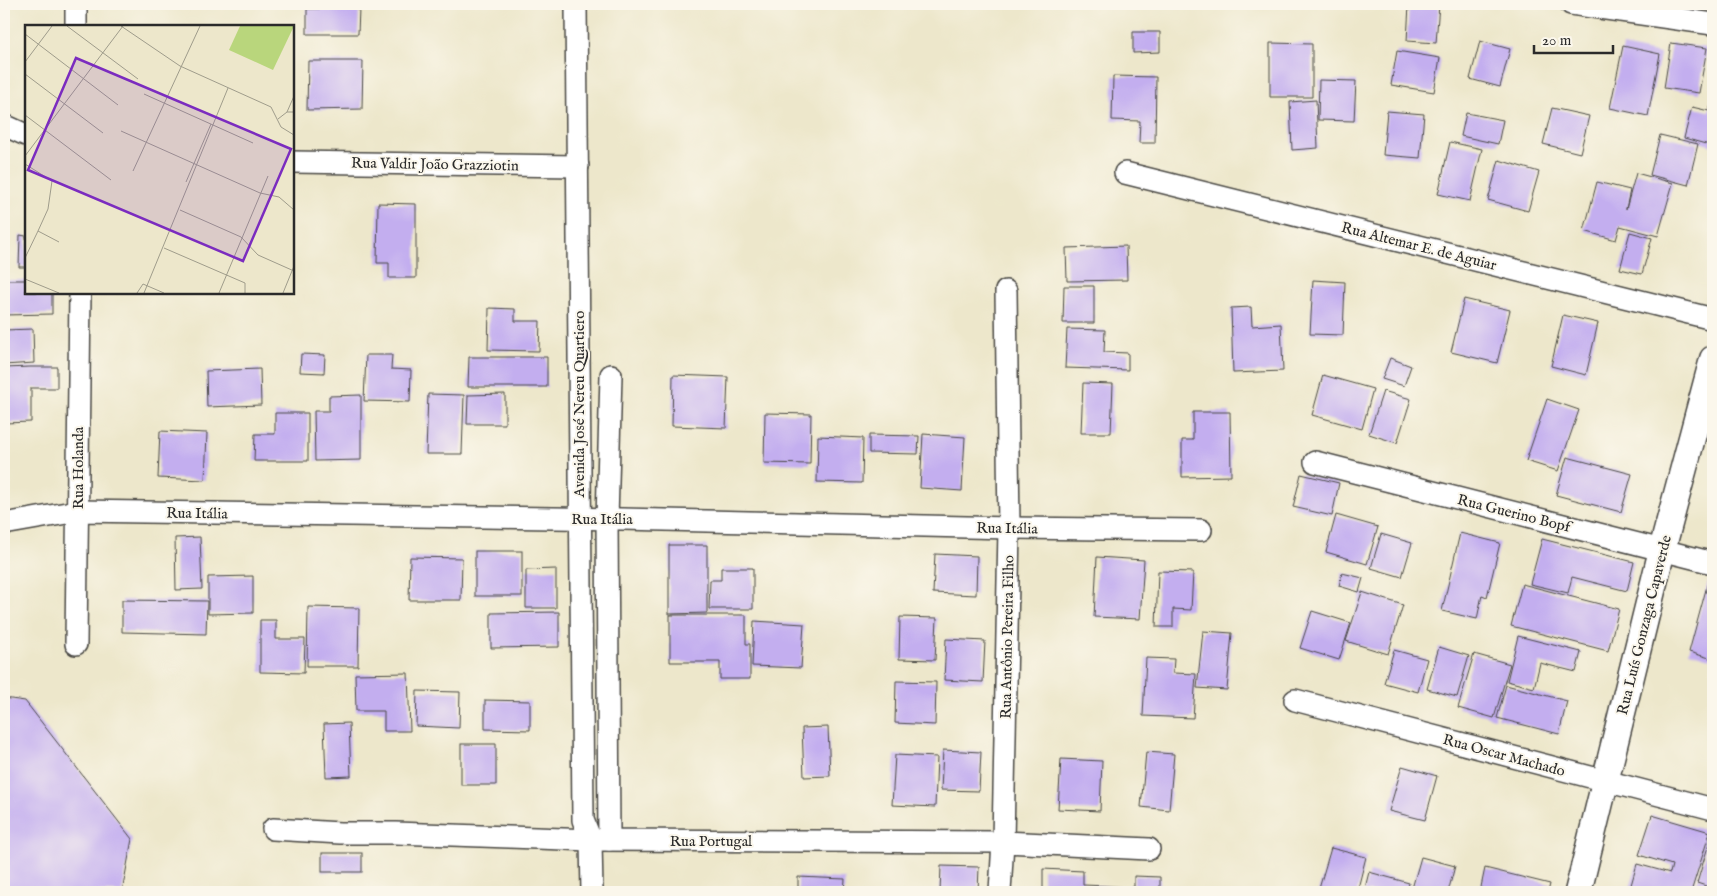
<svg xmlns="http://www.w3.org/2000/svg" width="1717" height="896" viewBox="0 0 1717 896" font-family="'IM FELL English',serif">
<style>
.building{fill:#c3aeef}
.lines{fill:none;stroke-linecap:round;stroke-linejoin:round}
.minor-casing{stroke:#484743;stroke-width:24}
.tertiary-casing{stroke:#484743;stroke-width:29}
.minor{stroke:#fff;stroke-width:21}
.tertiary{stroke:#fff;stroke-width:26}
.labels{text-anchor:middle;stroke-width:4;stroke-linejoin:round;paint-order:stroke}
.street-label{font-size:15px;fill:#2b2b2b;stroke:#fbf7ec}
.inset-road{fill:none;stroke:#9f9c8b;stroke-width:1}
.view{fill:#7b2cbf;fill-opacity:0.15;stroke:#7b2cbf;stroke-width:2.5}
.inset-edge{fill:none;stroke:#2b2b2b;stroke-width:2.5}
</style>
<rect width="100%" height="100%" fill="#fbf7ec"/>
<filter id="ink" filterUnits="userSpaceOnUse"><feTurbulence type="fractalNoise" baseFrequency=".02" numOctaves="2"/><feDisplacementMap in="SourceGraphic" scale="10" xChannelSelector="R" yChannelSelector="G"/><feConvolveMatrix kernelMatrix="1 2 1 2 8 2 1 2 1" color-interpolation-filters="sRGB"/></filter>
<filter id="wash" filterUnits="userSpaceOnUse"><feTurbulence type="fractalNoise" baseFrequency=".0096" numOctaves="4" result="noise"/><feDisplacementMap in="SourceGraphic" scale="20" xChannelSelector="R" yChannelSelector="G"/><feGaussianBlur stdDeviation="1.12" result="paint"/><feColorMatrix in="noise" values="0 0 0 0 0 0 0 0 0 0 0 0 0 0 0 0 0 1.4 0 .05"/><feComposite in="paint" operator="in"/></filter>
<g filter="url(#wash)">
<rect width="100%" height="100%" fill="#ede7cb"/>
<g id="blocks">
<g class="building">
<rect x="126" y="4" width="71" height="3"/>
<polygon points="1409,4 1439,4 1436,43 1407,41"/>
<polygon points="359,8 358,34 307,34 307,9"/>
<polygon points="1133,32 1160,32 1160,52 1133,53"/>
<polygon points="1480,41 1510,49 1500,87 1470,79"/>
<polygon points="1270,43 1312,44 1312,97 1270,97"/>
<polygon points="1671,43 1707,48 1699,93 1664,88"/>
<polygon points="1623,46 1660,54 1648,116 1610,108"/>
<polygon points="1397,51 1440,58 1434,92 1391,85"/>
<polygon points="308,61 363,61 362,109 307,110"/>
<polygon points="1113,76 1156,77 1155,143 1139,143 1140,121 1112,120"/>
<polygon points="1319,80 1356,81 1354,121 1318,120"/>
<polygon points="1713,98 1713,146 1684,138 1692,107 1709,111"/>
<polygon points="1316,100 1318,148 1292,150 1290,102"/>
<polygon points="1552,108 1589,116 1580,153 1543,144"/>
<polygon points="1387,111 1424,114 1420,158 1383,155"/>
<polygon points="1466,113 1503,120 1498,144 1461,136"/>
<polygon points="1660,135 1698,144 1688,185 1650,175"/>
<polygon points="1450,142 1482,149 1470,201 1438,194"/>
<polygon points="1499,160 1539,172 1528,211 1488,200"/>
<polygon points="1636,173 1673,183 1658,236 1620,226 1616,240 1584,231 1597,182 1630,190 1626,209"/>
<polygon points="378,203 416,204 416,278 389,278 389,263 377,263"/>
<polygon points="1630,232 1652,238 1642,274 1620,269"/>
<polygon points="20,235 26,236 26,267 19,267"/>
<polygon points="1126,246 1127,280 1067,281 1066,248"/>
<polygon points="4,280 26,280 26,292 52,292 52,314 4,315"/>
<polygon points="1313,280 1345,282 1343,335 1310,334"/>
<polygon points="1064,286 1094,286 1094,323 1063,323"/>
<polygon points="1464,299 1510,310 1497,363 1451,352"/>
<polygon points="1251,307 1252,326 1281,324 1283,371 1233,373 1231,308"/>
<polygon points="489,308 515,309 515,321 540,321 539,351 488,350"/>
<polygon points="1563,315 1598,323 1586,375 1551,366"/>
<polygon points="33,329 34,363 4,365 4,330"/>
<polygon points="1067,329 1105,330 1104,352 1128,353 1128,370 1065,368"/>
<polygon points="301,354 325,355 324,373 300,372"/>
<polygon points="366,355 392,355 391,369 411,370 410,402 364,401"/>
<polygon points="469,357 547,357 547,387 468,387"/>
<polygon points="1390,358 1411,366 1404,386 1382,379"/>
<polygon points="30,367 57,367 57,388 31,388 31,422 4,423 4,368"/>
<polygon points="260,369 261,405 207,407 206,371"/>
<polygon points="673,375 728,377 726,428 672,426"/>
<polygon points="1323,375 1373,389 1362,429 1312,415"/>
<polygon points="1083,383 1113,384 1111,433 1081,433"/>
<polygon points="1383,391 1411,399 1397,443 1369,434"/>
<polygon points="428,394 464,395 462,454 426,454"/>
<polygon points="505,394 505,424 467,424 468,395"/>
<polygon points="361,395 361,460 315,461 314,411 329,411 329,396"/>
<polygon points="1547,399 1579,410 1558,471 1526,461"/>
<polygon points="1193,412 1230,412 1231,476 1182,477 1182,440 1193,440"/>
<polygon points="275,413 308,413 308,461 254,461 255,434 275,434"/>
<polygon points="765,413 811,414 810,464 764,463"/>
<polygon points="160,431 207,433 205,480 158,478"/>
<polygon points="923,434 965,437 962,491 920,488"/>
<polygon points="869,435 919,436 918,454 869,453"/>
<polygon points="818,436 863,438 862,483 817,482"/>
<polygon points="1567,457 1632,474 1621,512 1556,495"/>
<polygon points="1301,474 1339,483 1332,516 1293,507"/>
<polygon points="1336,515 1378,527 1367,564 1326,552"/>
<polygon points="1460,533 1500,543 1487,597 1482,595 1477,619 1442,611"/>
<polygon points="1381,534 1412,543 1402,577 1371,568"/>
<polygon points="200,537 202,589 176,590 175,538"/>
<polygon points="1542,539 1634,562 1627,591 1572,577 1568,593 1530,584"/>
<polygon points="669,545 707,545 707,613 669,614"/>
<rect x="475" y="551" width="47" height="45"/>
<polygon points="935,554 977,556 976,595 933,593"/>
<polygon points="410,557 462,558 461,600 409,600"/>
<polygon points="1097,557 1144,560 1140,619 1094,617"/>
<polygon points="721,568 753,568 753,609 709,609 710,580 721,580"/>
<polygon points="556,569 556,608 526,608 526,570"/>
<polygon points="1158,571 1193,572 1191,610 1173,609 1173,627 1156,627"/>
<polygon points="1342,573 1363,578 1359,592 1339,586"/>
<polygon points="253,576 253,613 208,614 208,577"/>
<polygon points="1708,582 1713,584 1713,659 1689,652"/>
<polygon points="1522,584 1619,609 1608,651 1511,626"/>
<polygon points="1362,592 1403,605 1388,654 1346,641"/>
<polygon points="122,600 207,601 206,634 122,632"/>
<polygon points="308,607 359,608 358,666 307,666"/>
<polygon points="1312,611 1351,623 1339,660 1300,648"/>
<polygon points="559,612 559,647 491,648 491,613"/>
<polygon points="670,615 746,615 746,644 750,644 750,679 720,679 720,662 670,662"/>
<polygon points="900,617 937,618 935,660 899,659"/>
<polygon points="260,620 276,620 276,639 305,639 304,673 260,672"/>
<polygon points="754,621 804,624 801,668 752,666"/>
<polygon points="1203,631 1232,633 1227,690 1197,688"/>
<polygon points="1518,636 1581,652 1576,672 1540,663 1534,688 1507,681"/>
<polygon points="946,639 985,641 983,682 944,680"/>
<polygon points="1439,647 1469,656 1457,697 1427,689"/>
<polygon points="1394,650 1427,659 1418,692 1384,683"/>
<polygon points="1474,654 1510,664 1494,718 1458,708"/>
<polygon points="1146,658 1174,659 1173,673 1196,674 1193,718 1143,716"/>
<polygon points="408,673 410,731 384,731 384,711 356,711 355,674"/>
<polygon points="896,681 936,682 935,725 895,723"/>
<polygon points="1506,685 1567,701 1559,734 1497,718"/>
<polygon points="417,691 460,692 459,728 416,726"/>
<polygon points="4,698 25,701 132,839 122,892 4,892"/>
<polygon points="485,700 530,701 530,730 485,729"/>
<polygon points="349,723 351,776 326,777 324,724"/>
<polygon points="828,727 830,776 804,777 802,728"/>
<rect x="461" y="744" width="35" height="41"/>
<polygon points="943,750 981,752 979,791 941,790"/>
<polygon points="1146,752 1174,754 1169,810 1141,807"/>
<polygon points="895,755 937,757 935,807 892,805"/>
<polygon points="1061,759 1102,761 1100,811 1058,809"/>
<polygon points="1402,766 1437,776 1425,820 1389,811"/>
<polygon points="1652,815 1710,832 1691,892 1629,892 1637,864 1670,873 1672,865 1639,855"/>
<polygon points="1713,830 1713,892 1711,892 1712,888 1697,883"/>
<polygon points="1331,848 1366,857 1357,892 1318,892"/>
<rect x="322" y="853" width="40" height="19"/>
<polygon points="1421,857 1455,866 1448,892 1411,892"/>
<polygon points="941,866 979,867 978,892 940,892"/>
<polygon points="1485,868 1550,884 1548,892 1480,892"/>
<polygon points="1043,869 1083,871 1083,885 1134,887 1134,876 1160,877 1160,892 1043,892"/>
<polygon points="1369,872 1409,883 1407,892 1364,892"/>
<polygon points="798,877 845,879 844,892 798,892"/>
</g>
</g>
</g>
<g filter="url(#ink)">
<use href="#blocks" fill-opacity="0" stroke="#484743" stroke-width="1"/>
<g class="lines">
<defs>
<g id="minor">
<polyline points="76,4 76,26"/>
<polyline points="576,4 583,820 591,840 592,892"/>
<polyline points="1571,4 1713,24"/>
<polyline points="4,125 26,135"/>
<polyline points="292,162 578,166"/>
<polyline points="1125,173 1713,319"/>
<polyline points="1315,462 1713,563"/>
<polyline points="4,524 78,511 622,519 1009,528 1201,530"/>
<polyline points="76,644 80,292"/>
<polyline points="1295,700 1713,809"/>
<polyline points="273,829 340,833 395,833 591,840 1003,842 1149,849"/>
<polyline points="609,840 607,519 611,375"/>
<polyline points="1000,892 1003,842 1009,528 1006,291"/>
</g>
<polyline id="tertiary" points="1578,892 1662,550 1713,359"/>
</defs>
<use href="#minor" class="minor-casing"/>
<use href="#tertiary" class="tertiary-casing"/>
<use href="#minor" class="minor"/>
<use href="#tertiary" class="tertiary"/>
</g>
</g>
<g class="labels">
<g class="street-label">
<text transform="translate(435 164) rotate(1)" y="5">Rua Valdir João Grazziotin</text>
<text transform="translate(1419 246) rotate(14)" y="5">Rua Altemar E. de Aguiar</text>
<text transform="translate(579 404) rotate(-90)" y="5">Avenida José Nereu Quartiero</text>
<text transform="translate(78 468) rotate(-90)" y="5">Rua Holanda</text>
<text transform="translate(197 513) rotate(1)" y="5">Rua Itália</text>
<text transform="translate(1514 513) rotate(14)" y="5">Rua Guerino Bopf</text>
<text x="602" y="524">Rua Itália</text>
<text transform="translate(1007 528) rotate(1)" y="5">Rua Itália</text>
<text transform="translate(1644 625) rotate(-76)" y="5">Rua Luís Gonzaga Capaverde</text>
<text transform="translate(1007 637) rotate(-89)" y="5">Rua Antônio Pereira Filho</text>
<text transform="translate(1504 755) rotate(15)" y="5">Rua Oscar Machado</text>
<text x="711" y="846">Rua Portugal</text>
</g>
</g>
<g transform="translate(25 25)">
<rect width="269" height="269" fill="#ede7cb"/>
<path d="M215 1H269L248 45 204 25Z" fill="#b9d67c"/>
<path class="inset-road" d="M42 1 113 54M96 1 155 41 246 82 256 102 269 110M0 9 93 80M0 37 27 1M0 49 78 108M119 69 228 118M262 87 269 71M0 90 86 155M253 94 262 87H269M96 106 235 168 254 172 269 185M0 131 98 1M0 139 27 156 23 184 13 206 34 217M108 146 175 1M161 157 186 99M155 185 216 212 233 230 269 246M139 223 220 258V268M0 233 13 206M0 254 34 268M112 268 118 259 139 268M119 268 203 63M194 268 243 151M258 268 269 241"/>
<path class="view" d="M51 33 266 124 218 236 3 145Z"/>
<rect width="269" height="269" class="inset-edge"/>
</g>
<rect width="1717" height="896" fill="none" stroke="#fbf7ec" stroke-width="20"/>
<path d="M1534 45v8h79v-8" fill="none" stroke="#2b2b2b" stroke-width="2.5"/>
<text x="1542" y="45" font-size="15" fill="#2b2b2b" stroke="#fbf7ec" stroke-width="4" paint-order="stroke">20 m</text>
</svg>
